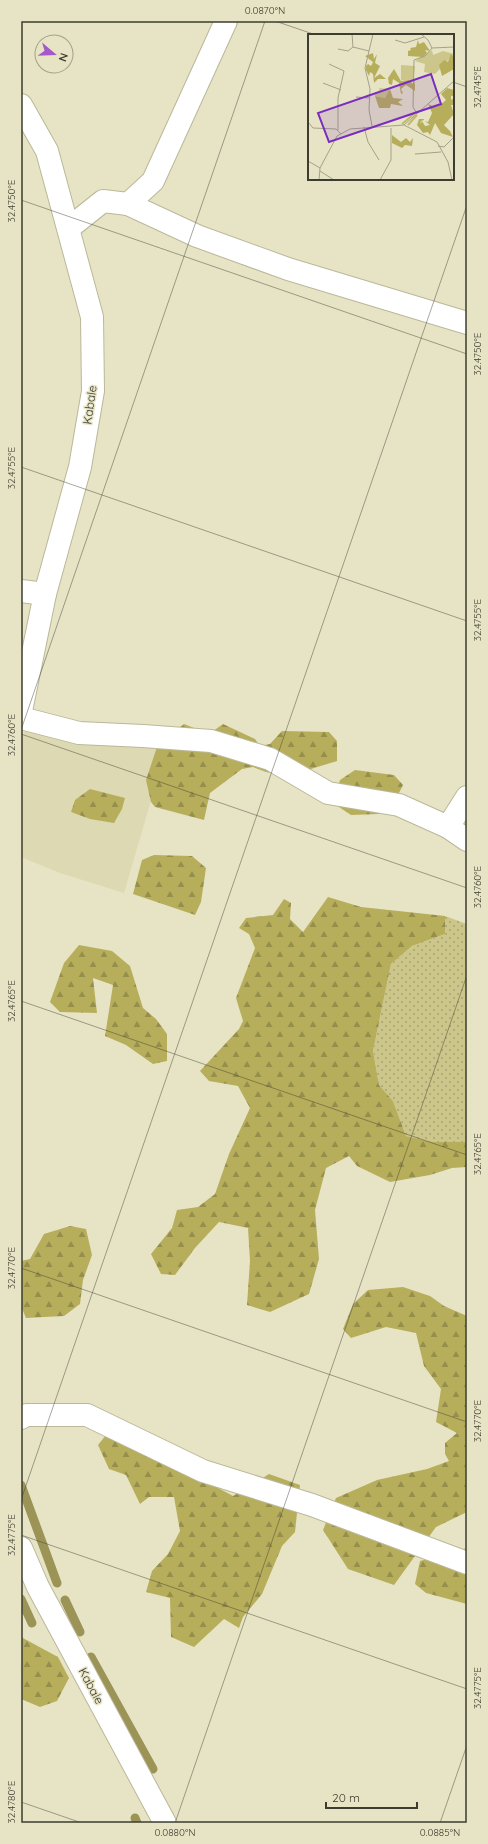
<svg xmlns="http://www.w3.org/2000/svg" width="488" height="1844" viewBox="0 0 488 1844" font-family="Quicksand,sans-serif">
<style>
.built{fill:#ddd9b2}
.green{fill:url(#green-dots)}
.forest{fill:url(#forest-firs)}
.lines{fill:none;stroke-linecap:round;stroke-linejoin:round}
.stream{stroke:#9b9456;stroke-width:9}
.minor-casing{stroke:#bbb89a;stroke-width:24}
.minor{stroke:#fff;stroke-width:22}
.ticks{fill:none;stroke:#3d3c30;stroke-width:1;stroke-opacity:0.45}
.labels{text-anchor:middle;stroke-width:3;stroke-linejoin:round;paint-order:stroke}
.street-label{font-size:12px;fill:#3d3c30;stroke:#e7e4c5}
.inset-river{fill:none;stroke:#c3ba67;stroke-width:2}
.inset-road{fill:none;stroke:#a3a189;stroke-width:1}
.view{fill:#7b2cbf;fill-opacity:0.15;stroke:#7b2cbf;stroke-width:2}
.inset-edge{fill:none;stroke:#3d3c30;stroke-width:2}
.neatline{fill:none;stroke:#3d3c30;stroke-width:1.5}
.ticks-label{font-size:10px;text-anchor:middle;fill:#3d3c30}
</style>
<defs>
<pattern id="green-dots" width="8" height="8" patternUnits="userSpaceOnUse"><rect width="8" height="8" fill="#ccc68a"/><path d="M2 2h.1M6 6h.1" fill="none" stroke="#a7a271" stroke-width="1.8" stroke-linecap="round"/></pattern>
<pattern id="forest-firs" width="22" height="20" patternUnits="userSpaceOnUse"><rect width="22" height="20" fill="#b7ae5b"/><path d="M5 1l3.5 6h-7zM16 11l3.5 6h-7z" fill="#968f4c"/></pattern>
</defs>
<rect width="100%" height="100%" fill="#e7e4c5"/>
<polygon class="built" points="26,727 168,742 124,893 60,873 21,857 21,741"/>
<polygon class="green" points="445,916 467,924 467,1142 433,1142 406,1136 393,1101 379,1085 373,1051 391,964 412,946 445,934"/>
<g class="forest">
<polygon points="184,724 209,734 223,724 255,739 260,746 270,744 282,731 329,732 337,741 337,761 288,776 266,772 253,767 242,769 210,793 204,820 155,807 151,802 146,780 158,744"/>
<polygon points="355,770 394,775 403,785 398,795 379,814 351,815 333,803 340,780"/>
<polygon points="90,789 125,798 122,809 114,823 90,819 71,812 75,800"/>
<polygon points="154,855 192,856 206,868 201,902 195,915 133,894 142,860"/>
<polygon points="328,897 361,907 445,916 445,934 412,946 391,964 373,1051 379,1085 393,1101 406,1136 433,1142 467,1142 467,1167 452,1168 430,1175 390,1182 357,1166 349,1156 326,1168 315,1210 319,1259 309,1294 270,1312 247,1305 250,1261 248,1228 219,1222 195,1248 175,1275 161,1274 151,1254 172,1228 177,1210 198,1207 215,1194 229,1154 250,1108 238,1086 209,1081 200,1071 239,1029 243,1021 236,998 255,948 249,934 239,928 246,918 273,915 284,899 291,903 290,919 303,932"/>
<polygon points="79,945 112,951 130,966 143,1008 156,1019 167,1034 167,1061 153,1064 126,1045 105,1036 113,985 93,978 97,1013 60,1012 50,1002 64,963"/>
<polygon points="70,1226 86,1229 92,1255 83,1280 80,1304 64,1316 26,1318 21,1306 21,1261 30,1259 44,1234"/>
<polygon points="403,1287 430,1296 444,1306 467,1316 467,1512 436,1527 394,1585 348,1569 323,1530 336,1498 377,1480 427,1469 449,1461 445,1454 445,1443 457,1433 436,1422 441,1389 424,1366 416,1333 386,1327 351,1338 343,1329 353,1304 368,1290"/>
<polygon points="106,1435 196,1476 233,1496 269,1474 300,1485 295,1532 282,1546 262,1594 243,1617 239,1628 224,1619 194,1647 171,1637 170,1598 146,1592 152,1571 168,1554 180,1531 174,1497 149,1497 140,1504 126,1475 109,1469 98,1445"/>
<polygon points="467,1548 467,1604 426,1593 415,1584 420,1561"/>
<polygon points="21,1637 58,1657 69,1678 57,1701 40,1707 21,1699"/>
</g>
<g class="lines">
<g class="stream">
<polyline points="21,1485 57,1583"/>
<polyline points="21,1599 32,1623"/>
<polyline points="65,1600 80,1632"/>
<polyline points="91,1657 153,1769"/>
<polyline points="135,1818 137,1823"/>
</g>
<defs>
<g id="minor">
<polyline points="21,105 47,151 92,317 93,391 80,467 45,594 21,711"/>
<polyline points="128,204 197,236 288,269 467,323"/>
<polyline points="69,228 103,201 128,204 153,181 226,21"/>
<polyline points="21,591 45,594"/>
<polyline points="21,718 79,733 143,736 211,741 270,759 328,793 399,805 448,827 467,840"/>
<polyline points="448,827 467,797"/>
<polyline points="21,1418 26,1415 87,1415 203,1471 312,1505 467,1563"/>
<polyline points="21,1548 38,1587 165,1823"/>
</g>
</defs>
<use href="#minor" class="minor-casing"/>
<use href="#minor" class="minor"/>
</g>
<path class="ticks" d="M275 21 316 35M453 82 467 87M21 200 467 354M21 467 467 621M21 730 265 21M21 734 467 888M21 1001 467 1155M21 1268 467 1422M21 1500 467 205M21 1535 467 1689M21 1802 82 1823M175 1823 467 975M440 1823 467 1745"/>
<g class="labels">
<g class="street-label">
<text transform="translate(90 405) rotate(-82)" y="4">Kabale</text>
<text transform="translate(91 1686) rotate(62)" y="4">Kabale</text>
</g>
</g>
<g transform="translate(308 34)">
<rect width="146" height="146" fill="#e7e4c5"/>
<path d="M124 16 125 21 135 17 146 20 127 40 116 38 117 30 107 27ZM93 31 107 32 105 46H93ZM71 54 81 55V60L77 64 67 62V58H72Z" fill="#ccc68a"/>
<path d="M110 6 111 10 116 8 122 17 117 16 119 19 115 23 100 22V17L103 16 102 14 108 13ZM65 19 66 25 69 20 67 29 72 32 66 44 72 40 78 45H70L66 49 65 40 62 38 61 42 58 36V32L60 30 63 32 65 28 57 22ZM143 20 146 23V35L134 42 131 31 136 26 140 28ZM86 35 93 47 101 46 106 51 107 44V57L98 51 93 55 95 59 93 60 91 49 85 45 84 51 81 50 80 44ZM139 54 146 56V62H143V66L146 64V71H143L146 80 136 91 142 97 145 103 133 99 127 89 122 101 120 98 115 99 109 91 111 85H116V86L113 87 112 90 114 87 117 92 122 91 117 87 120 88 124 79 120 70 127 73 132 71 138 66 133 60ZM82 55 85 64 95 65 90 68 95 72 83 70 82 74H71L67 62 77 64ZM84 101 93 108 98 104 102 108 105 104 104 112 97 111 94 114 84 109Z" fill="#b7ae5b"/>
<path class="inset-river" d="M94 90 107 79M100 91 109 81"/>
<path class="inset-road" d="M44 0 45 13M87 6 97 9 116 3M124 14 146 13M30 15 40 17 45 13 61 17M21 30 36 37 30 64V96M15 49 33 56M48 63 61 64M109 80 105 73 106 26 117 22 124 14 120 6 113 0M0 88 5 94 28 95 33 100M96 91 129 108 140 128 144 146M64 92 61 76 62 55 57 34 65 0M56 93 60 108 71 126M130 112 136 113 146 103M107 120 133 118M0 127 12 134M12 137 26 146M11 146 12 134 29 102 42 95 96 91 146 47M72 146 83 126V94"/>
<path class="view" d="M123 40 133 70 21 108 10 79Z"/>
<rect width="146" height="146" class="inset-edge"/>
</g>
<rect width="488" height="1844" fill="none" stroke="#e7e4c5" stroke-width="44"/>
<g transform="translate(54 54) rotate(109)"><circle r="19" fill="#e7e4c5" stroke="#a3a189"/>
<path d="M0-3L7 15L0 10L-7 15Z" fill="#a658ca"/>
<text y="-6" font-size="11" font-weight="bold" text-anchor="middle" fill="#3d3c30">N</text>
</g>
<path d="M326 1802v6h91v-6" fill="none" stroke="#3d3c30" stroke-width="2"/>
<text x="332" y="1802" font-size="12" fill="#3d3c30" stroke="#e7e4c5" stroke-width="3" paint-order="stroke">20 m</text>
<rect x="22" y="22" width="444" height="1800" class="neatline"/>
<g class="ticks-label">
<text x="265" y="14">0.0870°N</text>
<text transform="translate(477 87) rotate(-90)" y="4">32.4745°E</text>
<text transform="translate(11 201) rotate(-90)" y="4">32.4750°E</text>
<text transform="translate(477 354) rotate(-90)" y="4">32.4750°E</text>
<text transform="translate(11 468) rotate(-90)" y="4">32.4755°E</text>
<text transform="translate(477 620) rotate(-90)" y="4">32.4755°E</text>
<text transform="translate(11 735) rotate(-90)" y="4">32.4760°E</text>
<text transform="translate(477 887) rotate(-90)" y="4">32.4760°E</text>
<text transform="translate(11 1001) rotate(-90)" y="4">32.4765°E</text>
<text transform="translate(477 1154) rotate(-90)" y="4">32.4765°E</text>
<text transform="translate(11 1268) rotate(-90)" y="4">32.4770°E</text>
<text transform="translate(477 1421) rotate(-90)" y="4">32.4770°E</text>
<text transform="translate(11 1535) rotate(-90)" y="4">32.4775°E</text>
<text transform="translate(477 1688) rotate(-90)" y="4">32.4775°E</text>
<text transform="translate(11 1802) rotate(-90)" y="4">32.4780°E</text>
<text x="175" y="1836">0.0880°N</text>
<text x="440" y="1836">0.0885°N</text>
</g>
</svg>
